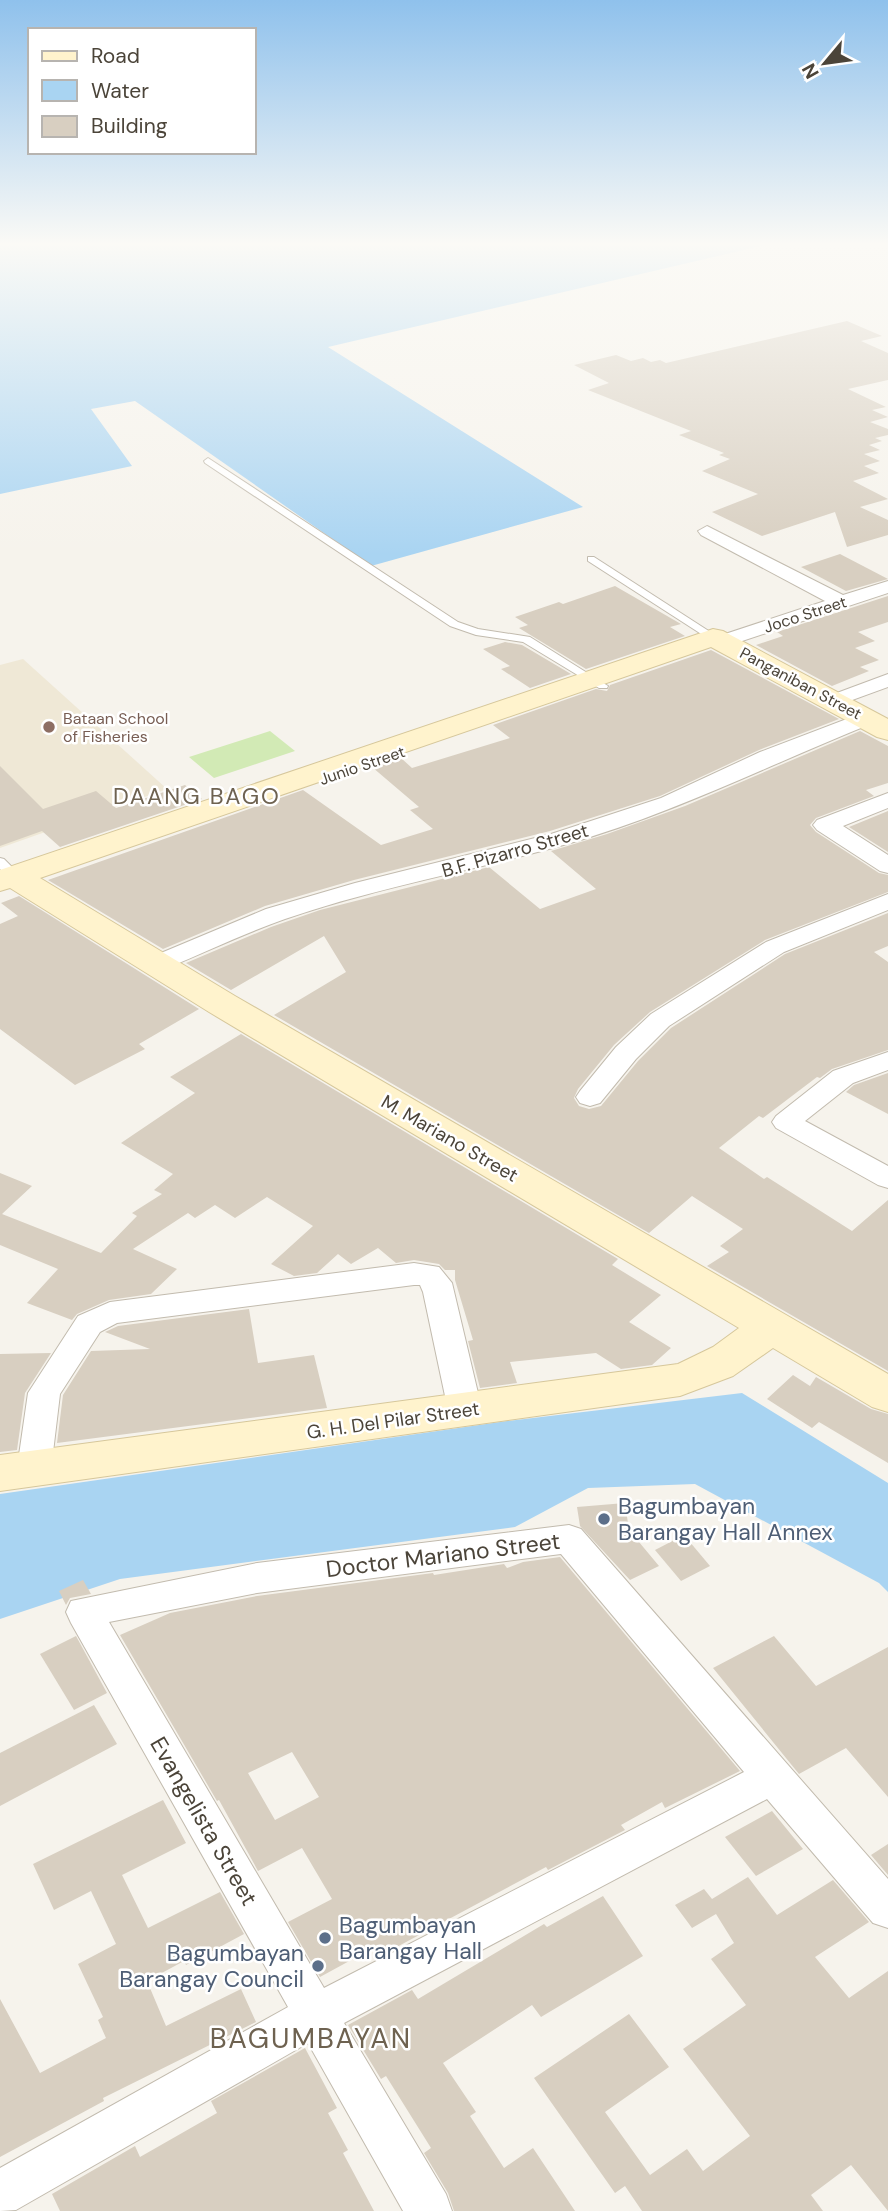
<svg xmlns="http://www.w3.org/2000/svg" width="888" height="2211" viewBox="0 0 888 2211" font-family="'DM Sans',sans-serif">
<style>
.education{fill:#efe8d6}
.green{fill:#d2eab5}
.water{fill:#a9d4f2}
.building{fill:#d8cfc1;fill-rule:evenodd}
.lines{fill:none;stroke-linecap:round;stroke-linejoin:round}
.lane-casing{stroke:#c2bbae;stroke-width:2}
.street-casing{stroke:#c2bbae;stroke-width:2}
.secondary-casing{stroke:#d6c79b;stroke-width:2}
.lane{fill:#fff;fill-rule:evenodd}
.street{fill:#fff;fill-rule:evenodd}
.secondary{fill:#fff3cd;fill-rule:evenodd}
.education-dot{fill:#8d6e63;stroke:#fff;stroke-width:2.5}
.service-dot{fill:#5c6f8a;stroke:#fff;stroke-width:2.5}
.labels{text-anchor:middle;stroke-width:5;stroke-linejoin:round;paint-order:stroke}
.far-street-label{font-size:16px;fill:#4b4439;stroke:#fff}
.far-education-label{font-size:16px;fill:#785e54;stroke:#fff;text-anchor:start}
.street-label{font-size:19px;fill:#4b4439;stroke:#fff}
.quarter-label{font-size:23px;letter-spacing:2px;fill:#6e6250;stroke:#fff}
.near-service-label{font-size:23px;fill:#4e5e75;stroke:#fff;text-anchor:start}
.near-street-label{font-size:23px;fill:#4b4439;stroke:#fff}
.near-quarter-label{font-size:28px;letter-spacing:2px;fill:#6e6250;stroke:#fff}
</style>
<rect width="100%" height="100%" fill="#f6f3ec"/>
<polygon class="education" points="23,659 167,789 0,848 0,665"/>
<polygon class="green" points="270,731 295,751 214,778 189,757"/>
<g class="water">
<polygon points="0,245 765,245 328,347 583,507 371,566 135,401 91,409 132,466 0,494"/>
<polygon points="742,1393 888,1483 888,1592 879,1583 695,1484 588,1488 515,1527 120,1579 0,1619 0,1494 507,1421"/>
</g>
<g class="building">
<polygon points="847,321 882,336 861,341 888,353 888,380 848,389 886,407 872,410 888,417 870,422 888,429 888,435 875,438 882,441 869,445 880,450 864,454 880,461 864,466 879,473 853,481 888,499 860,507 888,520 888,535 847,547 835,512 762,536 712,512 758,494 702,471 730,459 719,455 724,453 679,435 691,431 588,390 609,383 574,365 616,355 631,361 643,358 651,362 660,360 666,363"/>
<polygon points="840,554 888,579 846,591 801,567"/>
<polygon points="615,586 681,624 670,627 685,636 586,669 519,628 528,625 515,617 559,602 563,604"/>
<polygon points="888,596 888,622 858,632 875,641 855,648 879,660 860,667 869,671 832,686 756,645 783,636 777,632"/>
<polygon points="505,642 522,645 571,674 530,688 501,669 510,666 483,649"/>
<polygon points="711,650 839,719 759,750 660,796 550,831 354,880 265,906 163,949 48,880 303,790 381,845 433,829 410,810 419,807 372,767 401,758 412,768 510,738 493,725 596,689 607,691 610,685"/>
<polygon points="860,731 888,746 888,783 866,790 874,796 816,818 810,825 816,832 879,873 888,875 888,892 765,940 650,1012 614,1045 578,1089 574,1098 579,1106 589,1109 601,1106 638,1061 671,1028 785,954 888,913 888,946 874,952 888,962 888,1050 832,1069 820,1078 817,1077 763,1118 759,1116 719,1148 764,1179 767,1177 852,1231 888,1200 888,1371 707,1266 729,1252 720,1246 743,1229 692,1196 649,1233 274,1015 346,972 324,936 231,990 186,963 271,927 320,910 489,867 540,909 596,889 551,851 607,834 685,806"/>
<polygon points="0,766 43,809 96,791 116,808 185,785 202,799 60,847 42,831 0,846"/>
<polygon points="888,811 888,852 849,827"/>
<polygon points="19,896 199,1009 139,1044 145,1049 75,1085 0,1029 0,924 18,916 1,903"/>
<polygon points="241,1034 618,1259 612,1265 661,1295 629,1322 671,1348 652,1365 621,1369 596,1353 510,1362 517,1383 480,1388 468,1341 473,1340 455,1280 455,1270 445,1270 439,1264 414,1260 396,1263 378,1248 351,1264 338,1254 317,1273 294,1276 271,1264 313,1226 267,1197 235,1218 215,1205 195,1218 188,1213 133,1249 177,1269 151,1294 109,1300 77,1314 72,1320 27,1303 58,1269 0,1245 0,1173 32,1186 2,1214 101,1253 137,1216 132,1213 162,1194 154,1190 173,1174 121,1143 195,1093 170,1077"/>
<polygon points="888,1073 888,1114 846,1092 854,1085"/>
<polygon points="249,1309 258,1363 314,1355 327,1408 57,1443 63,1395 91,1351 150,1349 105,1332 118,1326"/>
<polygon points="51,1353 25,1393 17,1450 0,1452 0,1354"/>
<polygon points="793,1375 810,1386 816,1377 871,1409 888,1414 888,1463 819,1422 812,1428 767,1399"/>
<polygon points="625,1503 629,1530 659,1566 630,1580 580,1526 577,1507"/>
<polygon points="684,1535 710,1566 681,1581 655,1550"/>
<path d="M560 1557 740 1771 665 1808 662 1802 621 1825 625 1830 548 1870 546 1867 380 1956 375 1947 320 1977 288 1922 332 1899 302 1848 258 1871 219 1800 217 1801 120 1635 170 1613 257 1596 433 1573 434 1575 504 1564 507 1568 523 1562ZM292 1752 319 1797 275 1820 248 1773Z"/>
<polygon points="83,1580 91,1594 70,1598 66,1605 59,1591"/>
<polygon points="76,1636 107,1693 74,1710 40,1654"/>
<polygon points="774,1636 816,1686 888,1647 888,1797 846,1748 799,1774 713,1668"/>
<polygon points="94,1705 117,1744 0,1806 0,1753"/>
<polygon points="163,1800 186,1843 122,1875 148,1928 220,1892 244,1934 186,1965 184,1961 147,1981 166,2026 241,1989 256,2022 103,2098 104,2101 0,2157 0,1999 40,2073 106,2038 98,2020 103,2017 78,1964 116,1944 91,1891 54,1910 33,1864"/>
<polygon points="772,1811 803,1849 756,1876 725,1837"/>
<polygon points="888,1844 888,1875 871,1855"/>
<polygon points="748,1877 777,1915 833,1880 869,1922 815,1957 849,1998 888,1971 888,2211 851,2165 811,2195 823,2211 642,2211 625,2186 615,2193 534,2078 629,2014 669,2067 605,2112 650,2175 687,2149 703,2171 750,2136 683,2049 746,2005 711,1959 734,1943 716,1914 692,1928 675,1905 704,1889 712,1899"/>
<polygon points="603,1896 643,1956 541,2017 532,2005 443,2063 476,2112 470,2116 504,2168 533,2148 575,2211 454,2211 448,2193 424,2153 431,2148 386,2076 381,2079 348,2025 412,1990 418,1999 544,1924 547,1927"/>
<polygon points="305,2048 337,2108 328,2113 348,2150 343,2153 374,2211 60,2211 52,2194 135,2146 140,2157 217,2113 211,2101"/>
</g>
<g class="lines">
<defs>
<g id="lane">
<polygon points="208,458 458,622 478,629 530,637 608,686 607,688 599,688 523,642 476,635 450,626 205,463 204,461"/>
<polygon points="588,557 594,557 718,637 709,639 588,561"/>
<polygon points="0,858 4,859 19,874 21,877 19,880 11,880 0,869"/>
</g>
<g id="street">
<polygon points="707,526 843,595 888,581 888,593 730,645 716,645 713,641 716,637 825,601 701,535 698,531"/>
<polygon points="888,674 888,687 833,707 826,705 822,701 826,697"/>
<path d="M865 712 873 713 876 718 873 723C771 764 673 814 567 844 473 871 377 887 285 919 245 933 206 952 167 968L158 971 149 968 145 963 149 958 266 909 355 883 551 834 661 798 760 752Z"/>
<polygon points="888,793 888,808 843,826 888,855 888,873 880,871 817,830 813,825 817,820"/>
<polygon points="888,894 888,910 784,952 669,1026 636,1059 600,1103 590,1106 580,1103 576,1097 580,1091 616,1047 651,1014 766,942"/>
<polygon points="888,1052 888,1070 853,1083 805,1121 888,1166 888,1188 878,1185 776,1128 772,1122 776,1116 833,1071"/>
<polygon points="414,1263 439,1267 452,1283 482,1410 477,1419 465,1422 453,1419 448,1410 423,1292 420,1285 414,1285 117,1323 100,1332 60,1394 51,1469 46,1478 34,1482 22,1478 17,1469 28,1393 78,1316 110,1302"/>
<path d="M569 1525 581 1529 888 1879V1928L873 1923 767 1799 344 2023 446 2194 452 2211H403L308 2043 16 2210 0 2211V2168L288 2007 71 1623 66 1612 71 1601 257 1563ZM561 1554 744 1772 324 1988 109 1622 257 1593Z"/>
</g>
<polygon id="secondary" points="713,629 723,631 888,719 888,740 877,737 711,647 40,878 235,996 888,1374 888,1412 872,1407 773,1348 733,1376 680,1396 0,1491 0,1455 678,1364 713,1347 739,1328 209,1012 10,888 0,891 0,870"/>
</defs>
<use href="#lane" class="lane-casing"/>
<use href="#street" class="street-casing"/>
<use href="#secondary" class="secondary-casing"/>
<use href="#lane" class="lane"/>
<use href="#street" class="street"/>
<use href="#secondary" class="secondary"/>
</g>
<linearGradient id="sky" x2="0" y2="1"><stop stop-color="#8fc1ec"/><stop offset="0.44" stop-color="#fbfaf6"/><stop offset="1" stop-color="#fbfaf6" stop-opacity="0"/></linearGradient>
<rect width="888" height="555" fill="url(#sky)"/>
<circle class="education-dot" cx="49" cy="727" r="7"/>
<g class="service-dot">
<circle cx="604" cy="1519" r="7"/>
<circle cx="325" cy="1938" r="7"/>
<circle cx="318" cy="1966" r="7"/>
</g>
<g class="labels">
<g class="far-street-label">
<text transform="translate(805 614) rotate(-18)" y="6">Joco Street</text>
<text transform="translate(801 683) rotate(28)" y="6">Panganiban Street</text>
<text transform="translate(362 765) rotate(-19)" y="6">Junio Street</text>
</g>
<g class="far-education-label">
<text x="63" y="724">Bataan School<tspan x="63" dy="18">of Fisheries</tspan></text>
</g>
<g class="street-label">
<text transform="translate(515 850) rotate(-16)" y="7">B.F. Pizarro Street</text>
<text transform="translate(450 1138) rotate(30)" y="7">M. Mariano Street</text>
<text transform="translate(393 1420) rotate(-8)" y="7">G. H. Del Pilar Street</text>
</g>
<g class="quarter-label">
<text x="197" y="804">DAANG BAGO</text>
</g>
<g class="near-service-label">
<text x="618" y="1514">Bagumbayan<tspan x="618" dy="26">Barangay Hall Annex</tspan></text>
<text x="339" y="1933">Bagumbayan<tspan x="339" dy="26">Barangay Hall</tspan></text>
<text x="304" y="1961" text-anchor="end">Bagumbayan<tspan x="304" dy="26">Barangay Council</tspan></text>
</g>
<g class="near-street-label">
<text transform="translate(443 1555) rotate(-7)" y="8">Doctor Mariano Street</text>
<text transform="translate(204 1821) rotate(60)" y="8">Evangelista Street</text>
</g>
<g class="near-quarter-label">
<text x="311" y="2048">BAGUMBAYAN</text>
</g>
</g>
<rect x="28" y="28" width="228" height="126" fill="#ffffff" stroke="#b7b4b0" stroke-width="2"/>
<rect x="42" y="51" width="35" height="10" fill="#fff3cd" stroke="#b7b4b0" stroke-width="2"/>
<text x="91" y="63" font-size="21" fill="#4b4439">Road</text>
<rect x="42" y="80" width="35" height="21" fill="#a9d4f2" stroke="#b7b4b0" stroke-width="2"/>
<text x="91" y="98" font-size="21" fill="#4b4439">Water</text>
<rect x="42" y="116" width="35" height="21" fill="#d8cfc1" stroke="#b7b4b0" stroke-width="2"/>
<text x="91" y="133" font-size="21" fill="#4b4439">Building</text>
<g transform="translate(825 63) rotate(241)" stroke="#ffffff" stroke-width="5" paint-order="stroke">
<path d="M0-5L12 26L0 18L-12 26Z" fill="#4b4439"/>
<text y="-10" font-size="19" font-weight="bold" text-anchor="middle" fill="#4b4439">N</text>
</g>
</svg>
